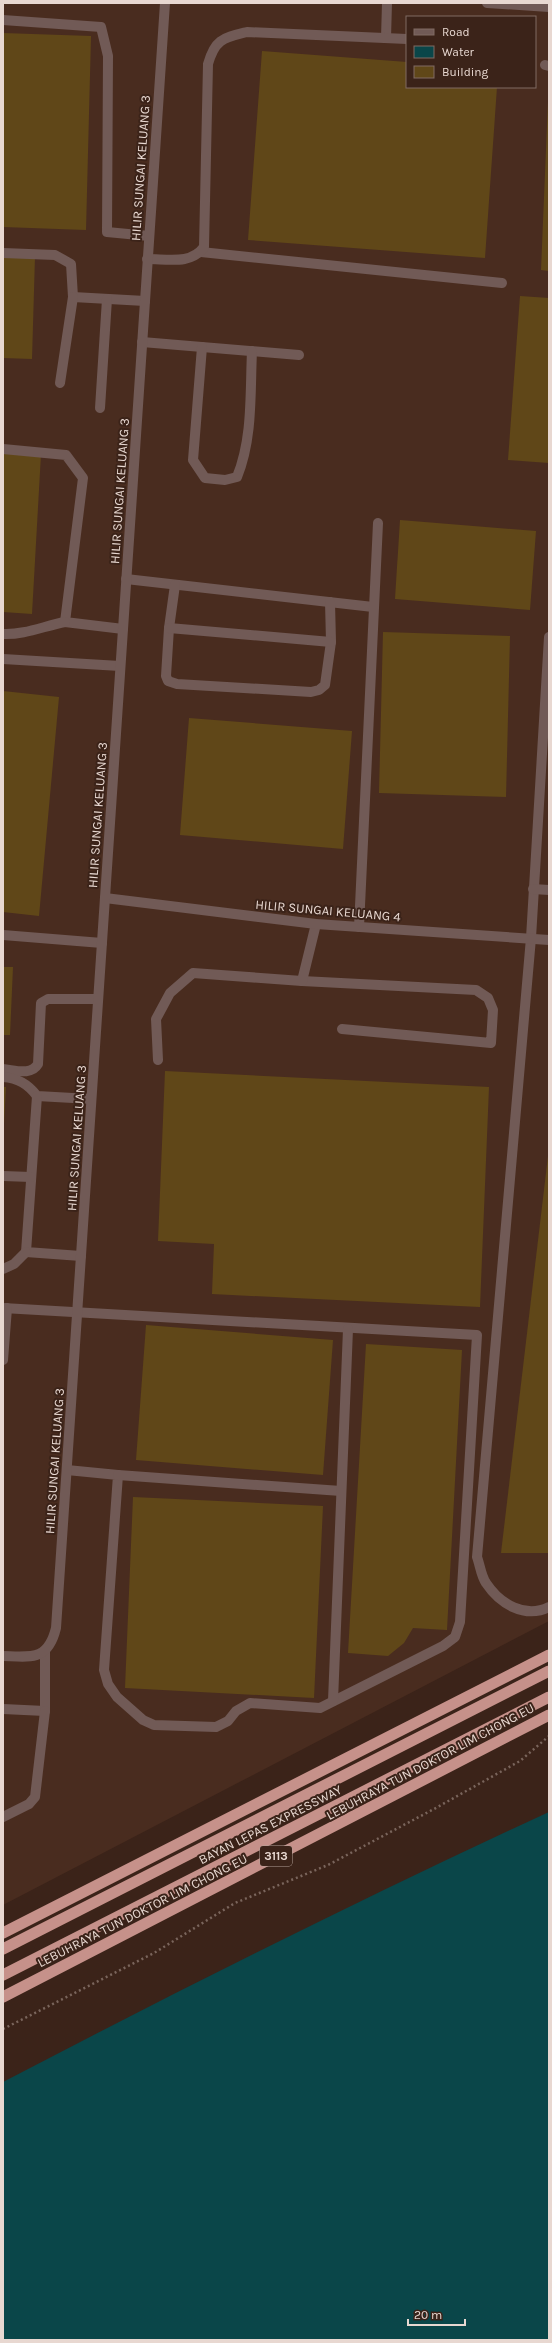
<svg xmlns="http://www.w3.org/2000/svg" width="552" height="2343" viewBox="0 0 552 2343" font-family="Karla,sans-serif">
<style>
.built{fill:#492c1f;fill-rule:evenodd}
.water{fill:#0a4649}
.building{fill:#604718}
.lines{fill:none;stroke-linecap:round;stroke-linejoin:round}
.path{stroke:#7a655c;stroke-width:2.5;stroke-dasharray:2 3;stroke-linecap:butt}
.service{stroke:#715a56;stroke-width:10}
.minor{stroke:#715a56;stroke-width:10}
.tertiary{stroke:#715a56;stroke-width:10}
.trunk{stroke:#c6918a;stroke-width:11}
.labels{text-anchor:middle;stroke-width:4;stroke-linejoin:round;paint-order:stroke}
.shield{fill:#3b2319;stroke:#b4a29a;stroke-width:1}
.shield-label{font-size:12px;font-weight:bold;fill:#e8d8d1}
.street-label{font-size:13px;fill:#e8d8d1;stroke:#3b2319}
</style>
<rect width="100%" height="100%" fill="#3b2319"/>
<path class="built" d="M3 3H549V1621L3 1905ZM407 17H535V87H407Z"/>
<path class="water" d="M549 1812V2340H3V2082C183 1988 365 1897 549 1812Z"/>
<g class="building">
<polygon points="3,33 91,36 86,230 3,227"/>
<polygon points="262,51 407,62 407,87 497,87 485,258 248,240"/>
<polygon points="548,101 549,101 549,271 541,270"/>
<polygon points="3,255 35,256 32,359 3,358"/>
<polygon points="520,296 549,298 549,463 508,460"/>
<polygon points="3,451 41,454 32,614 3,612"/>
<polygon points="400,520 536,531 530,610 395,599"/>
<polygon points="383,632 510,636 506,797 379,793"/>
<polygon points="3,691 59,697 39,916 3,912"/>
<polygon points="189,718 352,731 343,849 180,835"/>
<polygon points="3,967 13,967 10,1035 3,1035"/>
<polygon points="165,1071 489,1087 480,1307 212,1294 214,1244 158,1241"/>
<polygon points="3,1087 6,1087 4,1124 3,1124"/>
<polygon points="548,1156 549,1553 501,1553"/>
<polygon points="146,1325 333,1340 323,1475 136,1460"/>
<polygon points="366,1344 462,1350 447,1630 413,1628 404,1643 388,1656 348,1653"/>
<polygon points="133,1497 323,1506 314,1698 125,1688"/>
</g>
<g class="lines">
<polyline class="path" points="3,2029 154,1953 235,1903 328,1865 434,1809 520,1761 549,1736"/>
<g class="service">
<polyline points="3,20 101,27 108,56 107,232 149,236"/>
<polyline points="386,38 387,3"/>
<polyline points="545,65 549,66"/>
<polyline points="201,252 502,283"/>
<polyline points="3,253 55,255 71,264 73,297 145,301"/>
<path d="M147 259C168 259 191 265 204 247L208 64C215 39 223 38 247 32L407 39"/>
<polyline points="142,342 299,355"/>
<path d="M202 347 193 460 205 478 225 480 237 477C253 438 250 393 252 351"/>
<polyline points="60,383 73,297"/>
<polyline points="100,408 107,299"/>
<polyline points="3,449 66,455 83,478 65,622 123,629"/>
<polyline points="126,579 373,607"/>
<polyline points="175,585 169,628 166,676 168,681 177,684 311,692 319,690 325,685 331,642 330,602"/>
<polyline points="169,628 331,642"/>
<path d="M3 634C24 635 44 626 65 622"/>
<path d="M549 637 531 938 477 1557C480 1565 481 1576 486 1583 500 1604 525 1619 549 1607"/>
<polyline points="3,659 120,666"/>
<polyline points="533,889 549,890"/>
<polyline points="359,927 378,523"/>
<polyline points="3,935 102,943"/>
<polyline points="302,981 476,990 488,998 493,1010 491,1043 342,1029"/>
<polyline points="158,1060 156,1019 170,993 193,973 302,981 316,924"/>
<path d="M3 1069C15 1070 31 1076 38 1064L41 1003 48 999H98"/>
<path d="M3 1077C18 1078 28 1084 37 1096L91 1099"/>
<polyline points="37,1096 26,1252 81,1256"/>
<polyline points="3,1176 31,1177"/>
<polyline points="3,1269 14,1264 26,1252"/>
<polyline points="3,1308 477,1335 460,1622 455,1637 443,1646 320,1708 250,1703 236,1711 228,1721 216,1727 154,1725 143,1720 117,1697 108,1684 104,1670 118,1475 67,1470"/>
<polyline points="3,1360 7,1308"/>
<polyline points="118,1475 341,1491"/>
<polyline points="333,1701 348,1329"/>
<polyline points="3,1709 45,1711 45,1651"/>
<polyline points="3,1817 29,1804 35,1797 45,1711"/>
</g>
<g class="minor">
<polyline points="105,898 316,924 549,940"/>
<path d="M3 1656C31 1657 48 1661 56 1628L165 3"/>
</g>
<polyline class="tertiary" points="487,3 549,7"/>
<g class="trunk">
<polyline points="3,1933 549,1655"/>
<polyline points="3,1949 549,1671"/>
<polyline points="3,1975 549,1697"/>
<polyline points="3,1997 549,1715"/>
</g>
</g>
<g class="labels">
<rect class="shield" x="260" y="1846" width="32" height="20" rx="3"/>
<g class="shield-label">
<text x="276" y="1860">3113</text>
</g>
<g class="street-label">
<text transform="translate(140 168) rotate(-86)" y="5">HILIR SUNGAI KELUANG 3</text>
<text transform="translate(119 491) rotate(-86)" y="5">HILIR SUNGAI KELUANG 3</text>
<text transform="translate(97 815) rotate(-86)" y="5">HILIR SUNGAI KELUANG 3</text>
<text transform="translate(328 910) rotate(5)" y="5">HILIR SUNGAI KELUANG 4</text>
<text transform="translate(76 1138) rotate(-86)" y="5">HILIR SUNGAI KELUANG 3</text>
<text transform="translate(54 1461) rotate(-86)" y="5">HILIR SUNGAI KELUANG 3</text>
<text transform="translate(430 1761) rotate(-28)" y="5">LEBUHRAYA TUN DOKTOR LIM CHONG EU</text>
<text transform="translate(270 1824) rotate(-27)" y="5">BAYAN LEPAS EXPRESSWAY</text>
<text transform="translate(142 1910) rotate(-27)" y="5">LEBUHRAYA TUN DOKTOR LIM CHONG EU</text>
</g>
</g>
<rect width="552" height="2343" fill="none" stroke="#e8d8d1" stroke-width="8"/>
<rect x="406" y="16" width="130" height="72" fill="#3b2319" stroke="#806b63"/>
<rect x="414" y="29" width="20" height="6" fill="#715a56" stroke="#806b63"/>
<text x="442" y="36" font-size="12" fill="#e8d8d1">Road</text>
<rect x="414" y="46" width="20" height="12" fill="#0a4649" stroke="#806b63"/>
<text x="442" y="56" font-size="12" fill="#e8d8d1">Water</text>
<rect x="414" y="66" width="20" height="12" fill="#604718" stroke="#806b63"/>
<text x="442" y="76" font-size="12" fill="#e8d8d1">Building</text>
<path d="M408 2319v6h57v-6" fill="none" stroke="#e8d8d1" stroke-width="2"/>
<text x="414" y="2319" font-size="12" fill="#e8d8d1" stroke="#3b2319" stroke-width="3" paint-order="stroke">20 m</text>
</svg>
